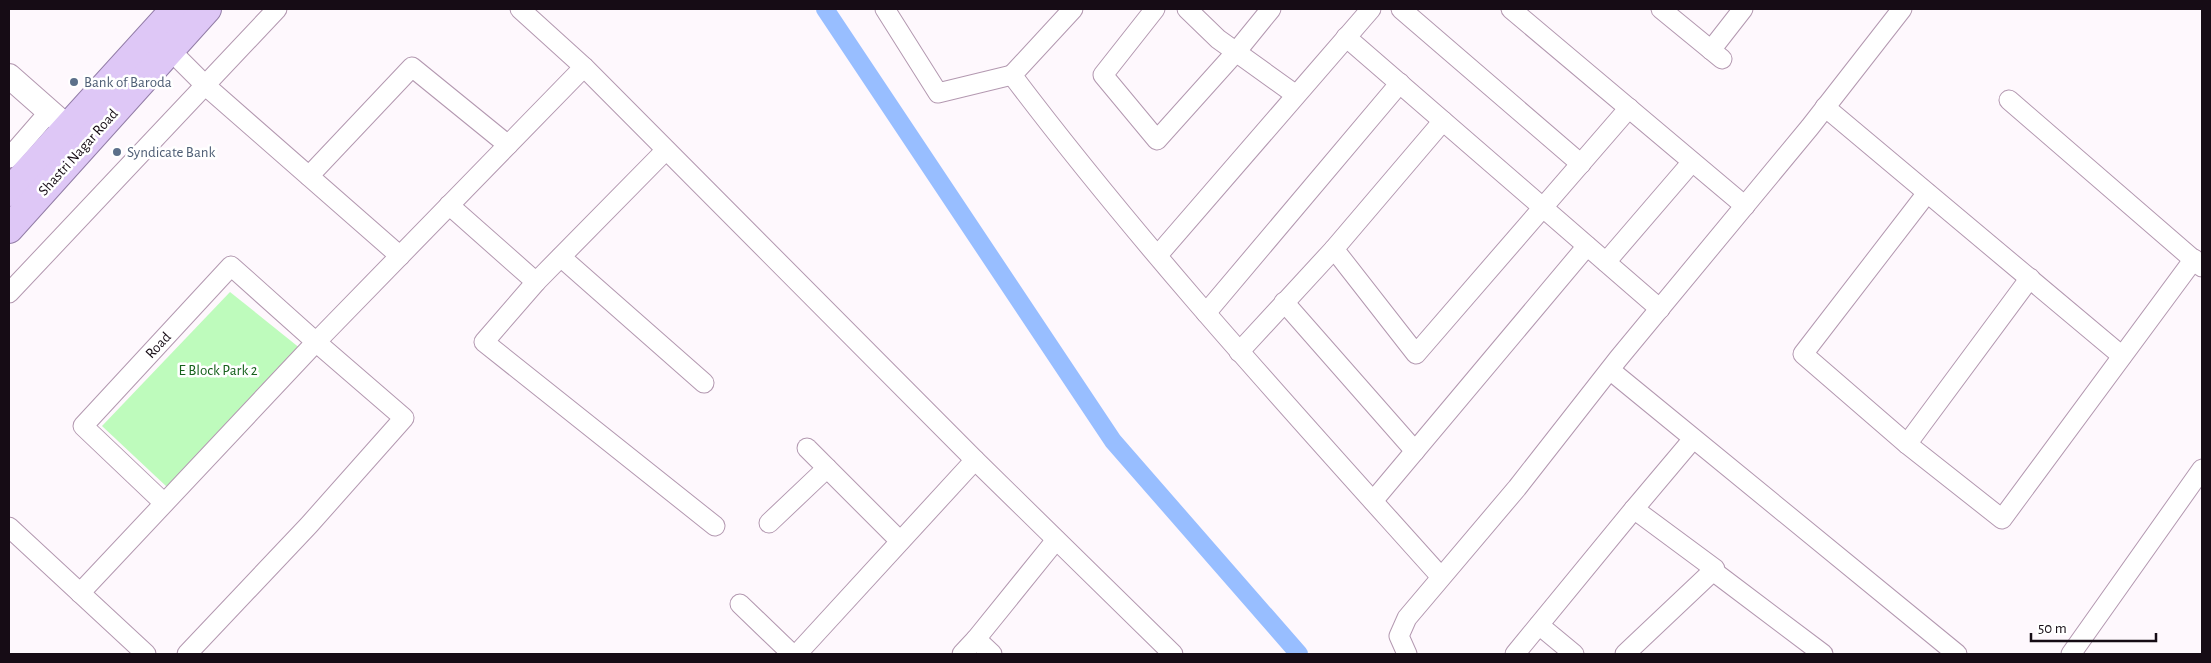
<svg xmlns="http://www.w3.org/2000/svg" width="2211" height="663" viewBox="0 0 2211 663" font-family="'Alegreya Sans',sans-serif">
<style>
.green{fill:#befbbc}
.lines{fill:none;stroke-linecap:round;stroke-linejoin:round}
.canal{stroke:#98beff;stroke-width:18}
.minor-casing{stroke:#b398b0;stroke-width:21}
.tertiary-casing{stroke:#b398b0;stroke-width:26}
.trunk-casing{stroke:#927ca6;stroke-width:30}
.minor{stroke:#fff;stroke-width:19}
.tertiary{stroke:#fff;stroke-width:24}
.trunk{stroke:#dec7f6;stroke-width:28}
.service-dot{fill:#5c6f8a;stroke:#fff;stroke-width:2}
.labels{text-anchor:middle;stroke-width:5;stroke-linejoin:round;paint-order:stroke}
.service-label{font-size:15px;fill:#4e5e75;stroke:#fff;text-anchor:start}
.street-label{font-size:15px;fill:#160c15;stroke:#fff}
.park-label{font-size:15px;fill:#16611c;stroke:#fff}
</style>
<rect width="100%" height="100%" fill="#fef8fd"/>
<polygon class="green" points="230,292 301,349 167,487 102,426"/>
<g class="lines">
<polyline class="canal" points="825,9 1113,441 1299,654"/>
<defs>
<g id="minor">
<polyline points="520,9 584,67 975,460 1173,654"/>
<polyline points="885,9 938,93 1012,75"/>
<path d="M1073 9 1012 75C1145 251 1294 413 1441 577"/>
<polyline points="1155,9 1103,75 1157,140 1236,52 1271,9"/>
<polyline points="1187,9 1218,39 1296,95"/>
<polyline points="1401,9 1581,164"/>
<polyline points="1511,9 1745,206"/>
<polyline points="1661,9 1722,59"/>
<polyline points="1346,37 1660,309"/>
<polyline points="170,50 206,86 400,256"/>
<polyline points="1711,50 1743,9"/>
<polyline points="2009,100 2202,267"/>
<polyline points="1825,107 2122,356"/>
<polyline points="1443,121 1334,249 1416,354 1629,108"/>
<polyline points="9,158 49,112"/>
<polyline points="309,176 412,67 508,145"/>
<polyline points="1927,193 1803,354 1907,444 2002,519 2194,259"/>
<polyline points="449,205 536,282 666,150"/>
<polyline points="1158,255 1371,9"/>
<polyline points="561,257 704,383"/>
<polyline points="1606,262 1692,162"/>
<polyline points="536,282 484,342 715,526"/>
<polyline points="9,293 277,9"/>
<polyline points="1284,302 1415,451"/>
<polyline points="1206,313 1400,83"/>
<polyline points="1239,352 1334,249"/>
<polyline points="1610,370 1957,654"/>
<polyline points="1907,444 2030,278"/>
<polyline points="807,448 900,541"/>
<polyline points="1373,501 1587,246"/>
<polyline points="164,503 83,426 231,266 316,342 584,67"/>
<polyline points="769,523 827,468"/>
<polyline points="9,527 146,654"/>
<polyline points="1713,571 1823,654"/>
<polyline points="80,593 316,342 404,418 309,525 187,654"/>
<polyline points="740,604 792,654"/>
<polyline points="1539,625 1574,654"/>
<polyline points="797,654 975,460"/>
<polyline points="962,654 976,639"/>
<polyline points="992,654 976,639 1056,540"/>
<polyline points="1407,654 1399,636 1407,618 1517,488 1618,359 1810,127 1902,9"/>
<polyline points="1515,654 1634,509"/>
<polyline points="1625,654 1715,569 1634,509 1693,439"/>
<polyline points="2071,654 2202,469"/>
</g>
<polyline id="tertiary" points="9,76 68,128"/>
<g id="trunk">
<polyline points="9,192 175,9"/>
<polyline points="9,229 207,9"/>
</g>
</defs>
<use href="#minor" class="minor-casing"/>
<use href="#tertiary" class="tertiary-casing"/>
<use href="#trunk" class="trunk-casing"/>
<use href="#minor" class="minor"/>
<use href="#tertiary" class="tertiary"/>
<use href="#trunk" class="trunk"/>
</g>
<g class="service-dot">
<circle cx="74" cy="82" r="5"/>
<circle cx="117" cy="152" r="5"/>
</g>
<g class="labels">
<g class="service-label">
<text x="84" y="87">Bank of Baroda</text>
<text x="127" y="157">Syndicate Bank</text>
</g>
<g class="street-label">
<text transform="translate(78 152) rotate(-48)" y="5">Shastri Nagar Road</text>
<text transform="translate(158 345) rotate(-47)" y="5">Road</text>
</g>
<g class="park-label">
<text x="218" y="375">E Block Park 2</text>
</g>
</g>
<rect width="2211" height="663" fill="none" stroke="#160c15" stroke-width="20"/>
<path d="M2031 633v8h125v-8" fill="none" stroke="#160c15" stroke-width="2.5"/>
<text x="2038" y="633" font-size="15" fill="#160c15" stroke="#ffffff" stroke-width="4" paint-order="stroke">50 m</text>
</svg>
